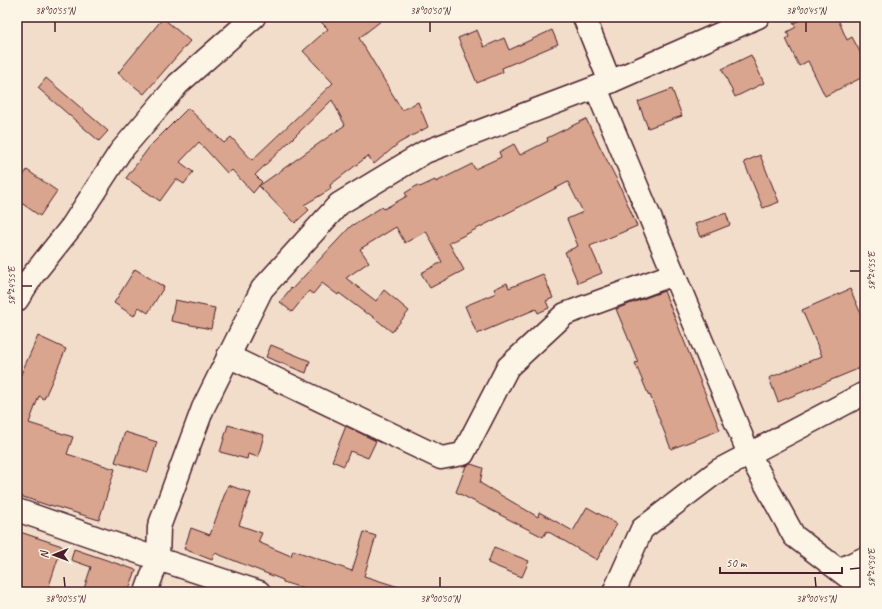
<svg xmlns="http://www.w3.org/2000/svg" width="882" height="609" viewBox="0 0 882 609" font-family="Caveat,sans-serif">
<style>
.building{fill:#d9a58e;stroke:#4a1f2b}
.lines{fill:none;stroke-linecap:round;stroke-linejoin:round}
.minor-casing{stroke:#4a1f2b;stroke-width:25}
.minor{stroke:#fcf5e5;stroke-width:22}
.ticks{fill:none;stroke:#4a1f2b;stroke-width:1.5}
.neatline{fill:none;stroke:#4a1f2b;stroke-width:1.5}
.ticks-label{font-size:10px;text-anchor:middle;fill:#4a1f2b}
</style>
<rect width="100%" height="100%" fill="#f2ddcb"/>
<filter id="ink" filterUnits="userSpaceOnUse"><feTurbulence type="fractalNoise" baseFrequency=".025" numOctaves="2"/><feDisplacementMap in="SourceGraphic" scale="8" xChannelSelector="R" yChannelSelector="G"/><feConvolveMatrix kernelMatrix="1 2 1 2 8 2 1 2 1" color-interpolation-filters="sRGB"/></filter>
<g filter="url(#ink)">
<g class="building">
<polygon points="316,17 386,17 359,38 402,110 418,102 428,127 399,143 374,164 368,156 330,185 331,189 304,205 309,210 295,223 259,186 345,125 332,100 255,175 262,182 253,193 232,170 228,174 199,142 180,162 193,172 184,184 176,179 160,201 126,178 151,145 188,108 224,143 231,137 252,160 333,83 303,51 328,29"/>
<polygon points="807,17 837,17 847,40 852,37 865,61 865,76 825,96 808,61 799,66 786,39 789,37 787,32 796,27 793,23"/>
<polygon points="163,18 190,41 144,94 118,73"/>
<polygon points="477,30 484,47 504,38 509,50 552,30 558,44 502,68 503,72 477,83 458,38"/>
<polygon points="751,55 764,83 735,97 722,69"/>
<polygon points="46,78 108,131 99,141 38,88"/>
<polygon points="672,89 682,116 648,128 638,102"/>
<polygon points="586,119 619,184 637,226 590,246 602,273 578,283 565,252 578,246 567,219 583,212 568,182 449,243 464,270 430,288 421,273 442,262 426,231 405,243 396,227 360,249 369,262 346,278 376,301 384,290 409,311 392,332 368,313 367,314 339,293 338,295 322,283 313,294 309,291 292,312 280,302 291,288 292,289 351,226 382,207 384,209 407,196 405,193 418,185 420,187 435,180 436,182 472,164 475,169 501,157 499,152 514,144 520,155 548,141 547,138"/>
<polygon points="760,155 779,202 763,208 744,162"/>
<polygon points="27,170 57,191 40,216 17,200 17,185"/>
<polygon points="726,213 730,225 700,237 695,224"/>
<polygon points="135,269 164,287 148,313 139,307 134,316 114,303"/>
<polygon points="543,274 553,298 546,301 549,308 538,313 536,309 477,334 465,306 496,293 494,289 507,283 509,288"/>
<polygon points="850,289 865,323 865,366 778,402 769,378 822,356 802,310"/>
<polygon points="664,291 720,430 671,449 650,395 649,396 635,363 638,362 616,309"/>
<polygon points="175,300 215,308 211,329 171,321"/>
<polygon points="38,336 66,349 44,399 39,396 29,423 73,437 67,454 115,469 99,520 50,505 50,506 17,495 17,383"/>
<polygon points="271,345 310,361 306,373 266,357"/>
<polygon points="228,425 264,435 258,457 248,454 247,459 220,452"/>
<polygon points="346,426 376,441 368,458 350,451 344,466 332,461"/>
<polygon points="125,432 157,442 148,472 115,462"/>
<polygon points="471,464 483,468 480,483 538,517 539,512 573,531 587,507 617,524 597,560 547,531 543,537 456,492 466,466"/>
<polygon points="228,485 251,493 239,525 262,533 258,542 291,556 293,550 352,571 364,532 376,536 364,576 405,589 404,592 304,592 305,589 283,582 283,580 215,553 212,560 184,549 191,528 210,535"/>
<polygon points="17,531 62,546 47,592 17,592"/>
<polygon points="494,547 529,561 522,577 488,563"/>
<polygon points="74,549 136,570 128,592 83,592 91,567 71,560"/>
</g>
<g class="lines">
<defs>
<g id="minor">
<polyline points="584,17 610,82"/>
<polyline points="596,88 749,454 794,536 865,590"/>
<polyline points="17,300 33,275 72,226 120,152 178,84 254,17"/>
<polyline points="228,356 441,458 463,454 508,367 565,314 674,274"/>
<polyline points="17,510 158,559 259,592"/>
<polyline points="839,570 865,558"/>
<polyline points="146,592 158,559 159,527 203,408 262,289 339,204 425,152 610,82 758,17"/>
<polyline points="614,592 642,529 719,470 865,393"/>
</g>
</defs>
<use href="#minor" class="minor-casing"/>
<use href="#minor" class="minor"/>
</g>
</g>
<path class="ticks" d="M55 22V32M430 22V32M806 22V32M850 271H860M22 286H32M850 569 860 568M64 577 65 587M440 577V587M815 577 816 587"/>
<rect width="882" height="609" fill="none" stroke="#fcf5e5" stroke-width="44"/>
<g transform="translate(54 555) rotate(269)" stroke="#fcf5e5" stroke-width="3" paint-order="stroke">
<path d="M0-3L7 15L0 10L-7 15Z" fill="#4a1f2b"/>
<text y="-6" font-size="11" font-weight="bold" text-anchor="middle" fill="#4a1f2b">N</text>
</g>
<path d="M720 567v6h122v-6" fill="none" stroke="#4a1f2b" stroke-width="2"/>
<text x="726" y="567" font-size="12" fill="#4a1f2b" stroke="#fcf5e5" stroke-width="3" paint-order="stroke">50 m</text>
<rect x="22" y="22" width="838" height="565" class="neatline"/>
<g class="ticks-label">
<text x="55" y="14">38°00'55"N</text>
<text x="430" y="14">38°00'50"N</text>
<text x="806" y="14">38°00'45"N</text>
<text transform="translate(871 271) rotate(-90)" y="4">58°24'55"E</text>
<text transform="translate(11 286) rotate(-90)" y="4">58°24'55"E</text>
<text transform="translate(871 568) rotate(-90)" y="4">58°24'50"E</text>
<text x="65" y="602">38°00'55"N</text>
<text x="440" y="602">38°00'50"N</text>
<text x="816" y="602">38°00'45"N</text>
</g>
</svg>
